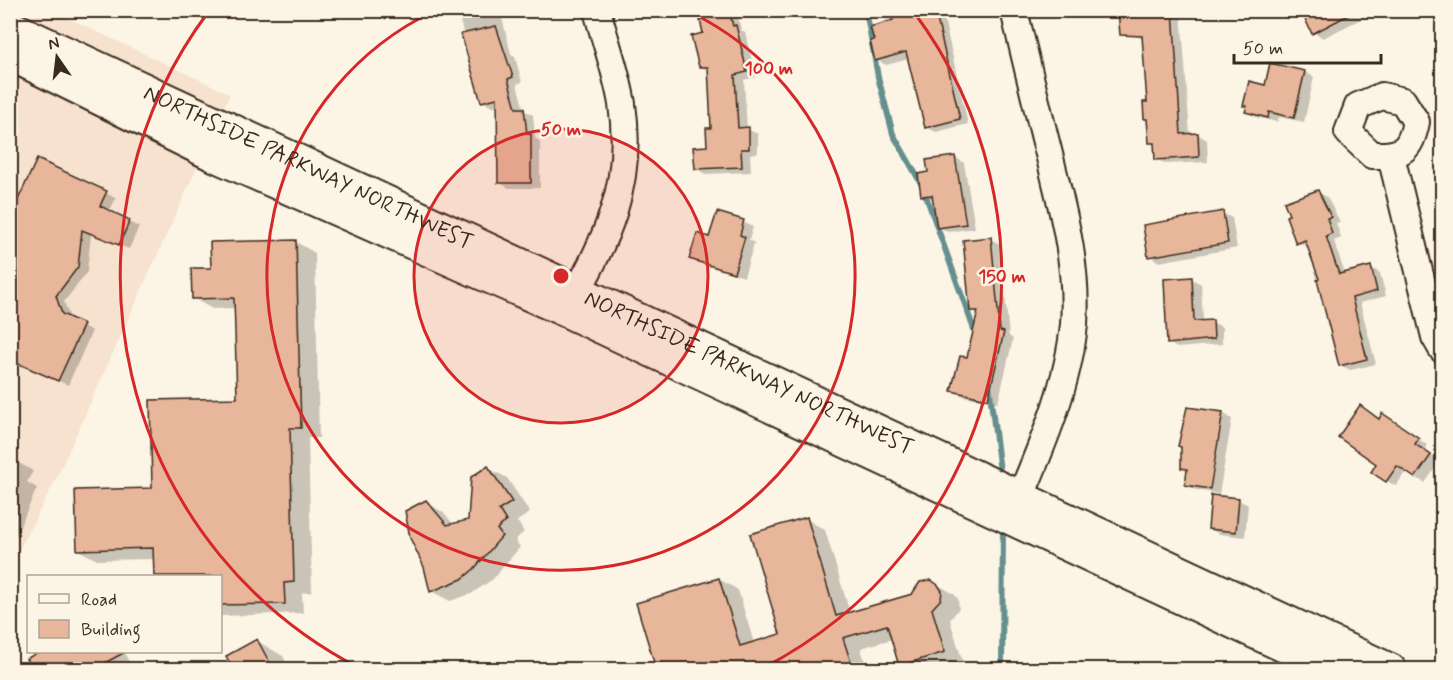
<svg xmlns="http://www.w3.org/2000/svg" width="1453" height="680" viewBox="0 0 1453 680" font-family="Mynerve,sans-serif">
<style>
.built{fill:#f6e2ce}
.shadow{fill:#0003}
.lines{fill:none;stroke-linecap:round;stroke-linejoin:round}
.stream{stroke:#658f8f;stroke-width:6}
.building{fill:#e8b69a;stroke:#3b2a1e;stroke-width:1.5}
.minor-casing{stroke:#3b2a1e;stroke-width:30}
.major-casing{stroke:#3b2a1e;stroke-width:36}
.minor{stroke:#fcf5e5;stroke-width:26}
.major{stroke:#fcf5e5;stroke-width:32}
.ring{fill:none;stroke:#d62828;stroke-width:3}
.labels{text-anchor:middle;stroke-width:5;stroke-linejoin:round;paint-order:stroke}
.street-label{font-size:22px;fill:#3b2a1e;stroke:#fcf5e5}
.centre{fill:#d62828;stroke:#fcf5e5;stroke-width:3}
.ring-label{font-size:18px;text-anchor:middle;font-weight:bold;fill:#d62828;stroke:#fcf5e5;stroke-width:5;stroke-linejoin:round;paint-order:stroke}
</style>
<rect width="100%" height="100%" fill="#fcf5e5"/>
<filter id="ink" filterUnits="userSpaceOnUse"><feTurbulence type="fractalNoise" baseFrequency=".0167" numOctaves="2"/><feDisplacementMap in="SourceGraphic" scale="12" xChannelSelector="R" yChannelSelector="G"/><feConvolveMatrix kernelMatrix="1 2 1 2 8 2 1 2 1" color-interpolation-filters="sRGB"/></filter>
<g filter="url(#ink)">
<polygon class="built" points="11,11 53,11 230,94 58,475 11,566"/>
<g class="shadow">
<polygon points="189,10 244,10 236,17 229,13 199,16"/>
<polygon points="457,10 500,10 511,54 515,57 522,82 517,84 524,110 533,115 535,138 540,141 540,188 509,188 500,183 499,105 492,107 482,101"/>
<polygon points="728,10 738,16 741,30 745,32 756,77 744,80 747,129 758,134 758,153 750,154 751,172 705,174 696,168 708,148 712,129 709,71 700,66 705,34"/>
<polygon points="910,10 942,10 968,124 936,132 926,127 909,59 886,65 877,60 876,41"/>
<polygon points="1121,10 1181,11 1190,135 1197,134 1207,140 1208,162 1166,164 1156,159 1156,146 1150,142 1149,120 1145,118 1149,103 1144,39 1126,33"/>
<polygon points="1303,10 1372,10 1373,13 1323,38 1314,32"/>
<polygon points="1305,72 1314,77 1304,122 1279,117 1277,122 1256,117 1247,112 1248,107 1245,105 1266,87"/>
<polygon points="955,157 964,163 975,228 948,232 938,227 935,200 922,195 930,173"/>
<polygon points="38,161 116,198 109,212 139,227 129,249 91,234 87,272 64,302 71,320 92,331 68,385 10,359"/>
<polygon points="1318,192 1327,197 1340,222 1336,223 1341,238 1334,241 1345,274 1370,267 1380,273 1386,296 1360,303 1376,364 1350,370 1340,365 1321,280 1309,247 1297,242"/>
<polygon points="1222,213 1232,218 1237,248 1159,262 1150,256"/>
<polygon points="743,222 753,227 749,240 754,243 744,277 691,258 710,239"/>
<polygon points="990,239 1000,244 1009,336 1013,339 998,403 963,396 953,390 968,359 978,314 972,310"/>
<polygon points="296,242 315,253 319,438 308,438 312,592 302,593 303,613 220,616 220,576 156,576 155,559 97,560 78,550 154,490 239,400 236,308 212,309 193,298 212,269"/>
<polygon points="1192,279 1201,284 1203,322 1212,322 1222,327 1222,344 1177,348 1168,343"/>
<polygon points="1223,413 1232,419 1219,494 1196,490 1186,485 1188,470 1182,467"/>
<polygon points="1380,420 1392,421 1427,445 1424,450 1440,461 1425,483 1406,471 1396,486 1387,481 1378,463"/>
<polygon points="10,458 33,471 27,482 37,488 10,549"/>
<polygon points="488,468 507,478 530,513 517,521 524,532 515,540 520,547 493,579 471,594 450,601 431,591 426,502 444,513 454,525 470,522"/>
<polygon points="1212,497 1239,500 1248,505 1245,537 1219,534 1209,528"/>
<polygon points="806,519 825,530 850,613 913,595 935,583 954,594 958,599 959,608 950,620 963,663 941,670 908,670 900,665 892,639 861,648 867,670 657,670 638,604 719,579 738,590 754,643 782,635"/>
<polygon points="1442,572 1442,594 1432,588"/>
<polygon points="257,641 283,656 290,670 228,670"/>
<polygon points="124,652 133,670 24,670 32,665"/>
</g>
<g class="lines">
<g class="stream">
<polyline points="866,10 878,77 893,134 922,185 976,335"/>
<polyline points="989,385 1001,479"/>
<polyline points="1002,670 1003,525"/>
</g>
</g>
<g class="building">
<polygon points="722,10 729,10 733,26 736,25 747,72 735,75 738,128 749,127 749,149 741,149 742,167 695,169 693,147 707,146 706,128 711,128 708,67 699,67 691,36 703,33 699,16"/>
<polygon points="911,10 935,10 960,119 925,128 906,52 875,61 870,41 874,40 870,27 893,20 892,16"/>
<polygon points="1118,10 1173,10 1181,134 1198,133 1199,157 1155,160 1154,143 1149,143 1147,119 1144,119 1143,102 1147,102 1142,36 1120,35"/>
<polygon points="1301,10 1358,10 1312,34"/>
<polygon points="496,26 513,77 508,79 516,108 524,108 527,134 531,134 531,183 498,183 497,98 481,102 461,34"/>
<polygon points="1270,63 1305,71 1294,118 1269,112 1268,118 1245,112 1247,106 1243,106 1249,81 1265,85"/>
<polygon points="955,156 966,224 937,228 932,195 921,196 918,174 928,172 926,160"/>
<polygon points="37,159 107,191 100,206 130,220 119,245 82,230 78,267 56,296 62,314 84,324 58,381 10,360 10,217"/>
<polygon points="1318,190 1331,217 1327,218 1332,233 1326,236 1339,274 1371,266 1377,291 1352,298 1367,359 1339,366 1317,280 1319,279 1305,240 1296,244 1286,216 1289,215 1284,202"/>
<polygon points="1223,211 1228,243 1148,257 1143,225"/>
<polygon points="717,212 744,220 740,235 745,237 734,273 689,259 697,233 709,237"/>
<polygon points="991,237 1000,331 1004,332 988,399 951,391 960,356 967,357 978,311 970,311 963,240"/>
<polygon points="296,240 301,428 290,428 294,582 284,583 285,604 220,605 220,576 154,576 153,548 77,550 75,490 152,488 150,400 237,398 234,298 192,299 191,268 211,268 210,242"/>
<polygon points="1192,277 1194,321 1213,320 1214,339 1167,344 1164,279"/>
<polygon points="1360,405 1379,419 1382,413 1419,438 1415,444 1431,455 1415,478 1397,466 1386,482 1371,472 1376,464 1338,437"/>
<polygon points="1187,407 1223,412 1210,489 1185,485 1187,469 1181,468 1181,447 1178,446"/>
<polygon points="488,466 512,502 499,510 506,521 497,529 502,536 474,569 462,579 430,592 424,567 410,538 405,511 426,500 447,525 468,520 471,477"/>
<polygon points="1211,495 1239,498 1236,532 1208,529"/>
<polygon points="807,517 836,616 912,594 920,582 931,580 938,585 942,591 941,599 932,609 945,652 899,666 887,625 843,638 853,669 809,669 807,664 788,669 656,669 636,603 719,578 740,646 780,634 750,534"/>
<polygon points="257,639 273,669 233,669 226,656"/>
<polygon points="40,651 127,651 101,665 104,669 33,669 26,659"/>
</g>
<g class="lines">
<defs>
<g id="minor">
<path d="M1382 96 1403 101 1416 122C1410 151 1402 156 1372 155L1348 132 1358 106Z"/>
<polyline points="1391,156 1435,337 1442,349"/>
<path d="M568 308C606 240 634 185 622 104 617 73 605 41 597 10"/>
<path d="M1013 515C1038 454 1068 390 1074 324 1078 268 1064 215 1051 162 1038 111 1026 61 1014 10"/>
</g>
<g id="major">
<path id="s1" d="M10 27 1390 670"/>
<polyline points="10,54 212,154 567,311 1336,670"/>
</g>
</defs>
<use href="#minor" class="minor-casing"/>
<use href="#major" class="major-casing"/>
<use href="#minor" class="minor"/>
<use href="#major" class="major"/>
</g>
</g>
<circle cx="561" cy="276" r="147" fill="#d62828" fill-opacity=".12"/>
<g class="ring">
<circle cx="561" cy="276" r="147"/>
<path d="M688 11A294 294 0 1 1 434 11"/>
<path d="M361 669A441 441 0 0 1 209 11M913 11A441 441 0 0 1 761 669"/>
</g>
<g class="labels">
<g class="street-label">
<text dy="8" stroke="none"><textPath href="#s1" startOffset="330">NORTHSIDE PARKWAY NORTHWEST</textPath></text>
<text dy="8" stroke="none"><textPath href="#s1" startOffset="816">NORTHSIDE PARKWAY NORTHWEST</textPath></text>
</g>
</g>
<circle cx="561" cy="276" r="9" class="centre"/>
<g class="ring-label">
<text x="769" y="74">100 m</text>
<text x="561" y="135">50 m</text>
<text x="1002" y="282">150 m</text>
</g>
<rect width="1453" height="680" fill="none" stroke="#fcf5e5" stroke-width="36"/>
<rect x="18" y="18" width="1417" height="644" fill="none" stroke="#3b2a1e" stroke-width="2" filter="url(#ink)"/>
<rect x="27" y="575" width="195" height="78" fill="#fcf5e5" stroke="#afa495" stroke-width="1.5"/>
<rect x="39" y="594" width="30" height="9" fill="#fcf5e5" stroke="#afa495" stroke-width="1.5"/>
<text x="81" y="605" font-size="18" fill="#3b2a1e">Road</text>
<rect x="39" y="620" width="30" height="18" fill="#e8b69a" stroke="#afa495" stroke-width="1.5"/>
<text x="81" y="635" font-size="18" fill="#3b2a1e">Building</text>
<g transform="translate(57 57) rotate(346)" stroke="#fcf5e5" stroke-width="4.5" paint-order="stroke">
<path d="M0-4.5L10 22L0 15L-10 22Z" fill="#3b2a1e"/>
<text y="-9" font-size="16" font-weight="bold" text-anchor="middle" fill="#3b2a1e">N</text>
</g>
<path d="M1234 54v9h147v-9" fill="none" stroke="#3b2a1e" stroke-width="3"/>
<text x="1243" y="54" font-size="18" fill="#3b2a1e" stroke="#fcf5e5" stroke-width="4.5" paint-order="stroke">50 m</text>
</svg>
